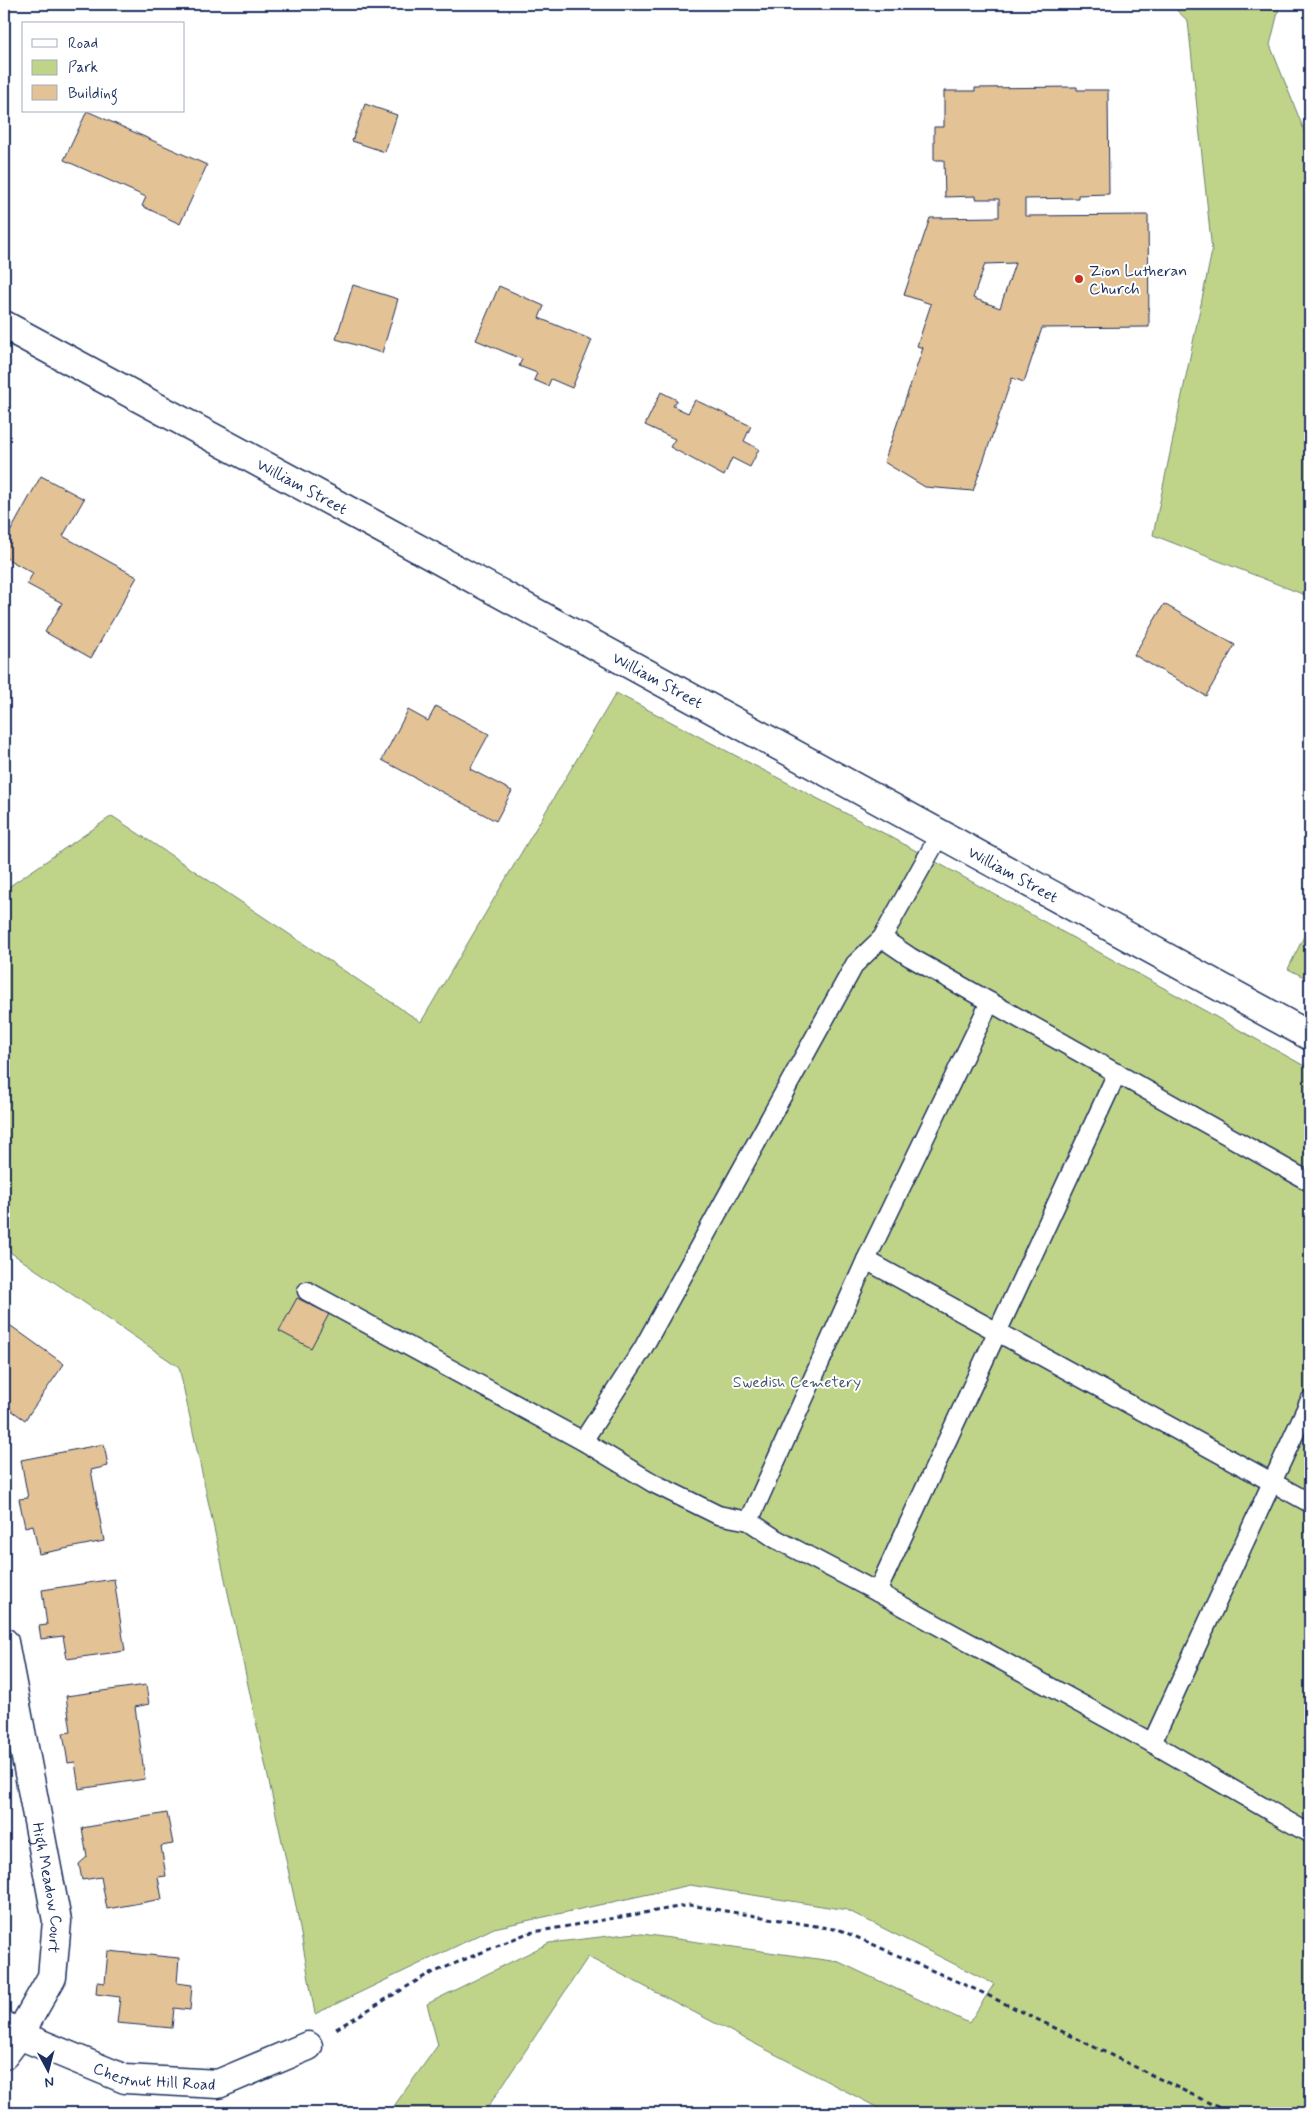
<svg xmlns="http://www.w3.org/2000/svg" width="1314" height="2117" viewBox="0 0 1314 2117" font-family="Mynerve,sans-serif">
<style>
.green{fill:#c0d489;stroke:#6e8274}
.building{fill:#e3c295;stroke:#1b2f5e;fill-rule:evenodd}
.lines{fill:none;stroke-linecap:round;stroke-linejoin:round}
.service-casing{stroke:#1b2f5e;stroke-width:21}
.minor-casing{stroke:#1b2f5e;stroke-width:31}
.path{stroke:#1b2f5e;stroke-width:3;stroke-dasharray:5 4;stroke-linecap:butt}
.service{stroke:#fff;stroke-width:18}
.minor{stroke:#fff;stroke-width:28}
.poi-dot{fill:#c8321e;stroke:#fff;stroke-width:2}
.labels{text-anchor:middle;stroke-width:4;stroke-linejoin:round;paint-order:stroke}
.poi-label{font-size:16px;fill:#1b2f5e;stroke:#fff;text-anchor:start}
.street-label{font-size:16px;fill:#1b2f5e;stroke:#fff}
.park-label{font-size:16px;fill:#445869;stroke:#fff}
</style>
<rect width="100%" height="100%" fill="#fff"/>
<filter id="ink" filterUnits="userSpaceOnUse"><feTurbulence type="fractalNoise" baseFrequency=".02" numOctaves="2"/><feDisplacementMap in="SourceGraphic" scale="10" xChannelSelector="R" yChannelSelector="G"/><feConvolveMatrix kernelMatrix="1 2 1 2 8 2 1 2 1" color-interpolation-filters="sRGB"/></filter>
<g filter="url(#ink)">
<g class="green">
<polygon points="1170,4 1280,4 1270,45 1310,145 1310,597 1153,535 1212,251 1188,21"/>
<polygon points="616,693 891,837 1310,1069 1310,2113 888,2113 588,1957 484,2113 389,2113 438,2045 427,2004 549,1943 635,1933 839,1962 969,2023 994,1984 847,1910 690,1885 494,1928 315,2014 296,1906 179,1367 4,1248 4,890 112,816 421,1022"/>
<polygon points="1310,924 1310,980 1288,969"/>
</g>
<g class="building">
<path d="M1077 87V90H1108L1109 194 1078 195V198L1025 199V216L1148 215 1149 327 1042 328 1024 382 1012 378 973 491 925 487 884 462 923 348 917 346 931 304 904 295 930 218 999 217V199H976V196L945 197 944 160H934V127H944V91H975V88ZM1015 263 1000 308 973 298 985 264Z"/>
<polygon points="365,104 397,115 385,152 352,141"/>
<polygon points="87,111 207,165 180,224 142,206 146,197 64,160"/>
<polygon points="353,285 398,299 382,353 336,339"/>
<polygon points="499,286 544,306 539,318 592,340 572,388 551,379 548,386 534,380 537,373 519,366 522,359 476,340"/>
<polygon points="661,392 677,400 673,406 688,413 695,400 751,426 744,441 759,449 750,467 732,458 724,476 670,447 675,439 645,425"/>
<polygon points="41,476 84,499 63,536 137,577 91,658 45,632 62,603 27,584 33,573 4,557 4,543"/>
<polygon points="1164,604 1235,645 1206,696 1134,655"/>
<polygon points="436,706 489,734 470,769 512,791 496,821 382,760 408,710 428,721"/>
<polygon points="297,1298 329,1314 311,1348 279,1331"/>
<polygon points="4,1321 64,1364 25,1420 11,1410 8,1415 4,1412"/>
<polygon points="104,1444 108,1466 91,1470 104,1541 39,1554 33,1525 25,1527 19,1499 28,1498 21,1460"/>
<polygon points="114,1579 125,1651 67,1659 63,1636 41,1639 39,1626 47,1625 42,1590"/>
<polygon points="146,1685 149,1704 135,1707 145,1779 79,1789 75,1762 68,1763 63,1733 71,1732 66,1696"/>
<polygon points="167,1813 173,1844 161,1846 166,1876 158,1877 162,1899 107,1909 101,1877 82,1880 79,1864 87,1857 82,1828"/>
<polygon points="108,1951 179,1958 177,1983 192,1985 190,2010 174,2008 172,2028 117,2023 120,1997 96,1994 97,1982 105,1983"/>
</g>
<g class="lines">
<defs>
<g id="service">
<polyline points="882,938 910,957 1310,1182"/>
<polyline points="866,1260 1310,1503"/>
<polyline points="307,1291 583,1441 653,1483 718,1515 749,1521 776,1539 877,1592 1152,1743 1310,1834"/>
<polyline points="583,1441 642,1350 855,964 882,938 940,834"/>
<polyline points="749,1521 866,1260 990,1002"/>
<polyline points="877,1592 1117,1073"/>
<polyline points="1152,1743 1310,1400"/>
</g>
<g id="minor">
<path id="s1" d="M4 325 375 525 1310 1036"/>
<path id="s2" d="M4 1642 57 1921 52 1977 19 2035 4 2055"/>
<path id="s3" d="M5 2026 19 2035 125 2079 218 2084 308 2046"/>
</g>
</defs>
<use href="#service" class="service-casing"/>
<use href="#minor" class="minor-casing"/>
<polyline class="path" points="336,2029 425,1976 528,1933 690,1905 840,1930 981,1992 1230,2113"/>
<use href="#service" class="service"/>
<use href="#minor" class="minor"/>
</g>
</g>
<circle class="poi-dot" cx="1079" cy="279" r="5"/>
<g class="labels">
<g class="poi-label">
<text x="1089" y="276">Zion Lutheran<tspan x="1089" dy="18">Church</tspan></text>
</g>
<g class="street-label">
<text dy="6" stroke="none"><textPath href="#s1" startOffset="339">William Street</textPath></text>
<text dy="6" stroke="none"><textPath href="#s1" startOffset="744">William Street</textPath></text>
<text dy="6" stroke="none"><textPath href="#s1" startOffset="1149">William Street</textPath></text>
<text dy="6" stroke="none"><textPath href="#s2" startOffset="250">High Meadow Court</textPath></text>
<text dy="6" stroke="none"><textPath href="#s3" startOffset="160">Chestnut Hill Road</textPath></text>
</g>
<g class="park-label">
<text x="797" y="1387">Swedish Cemetery</text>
</g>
</g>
<rect width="1314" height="2117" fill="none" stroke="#fff" stroke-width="20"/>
<rect x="10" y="10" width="1294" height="2097" fill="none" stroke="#1b2f5e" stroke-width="2" filter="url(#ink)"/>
<rect x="22" y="22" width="162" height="90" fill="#ffffff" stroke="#a4acbf"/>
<rect x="32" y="39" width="25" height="8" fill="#ffffff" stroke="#a4acbf"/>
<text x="68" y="48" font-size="15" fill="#1b2f5e">Road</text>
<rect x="32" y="60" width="25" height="15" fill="#c0d489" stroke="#a4acbf"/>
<text x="68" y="72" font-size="15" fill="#1b2f5e">Park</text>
<rect x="32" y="85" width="25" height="15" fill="#e3c295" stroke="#a4acbf"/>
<text x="68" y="98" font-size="15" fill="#1b2f5e">Building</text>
<g transform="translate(48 2070) rotate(173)" stroke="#ffffff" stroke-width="4" paint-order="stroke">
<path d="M0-4L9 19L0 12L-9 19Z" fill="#1b2f5e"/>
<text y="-8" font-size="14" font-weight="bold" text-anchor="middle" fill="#1b2f5e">N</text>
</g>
</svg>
